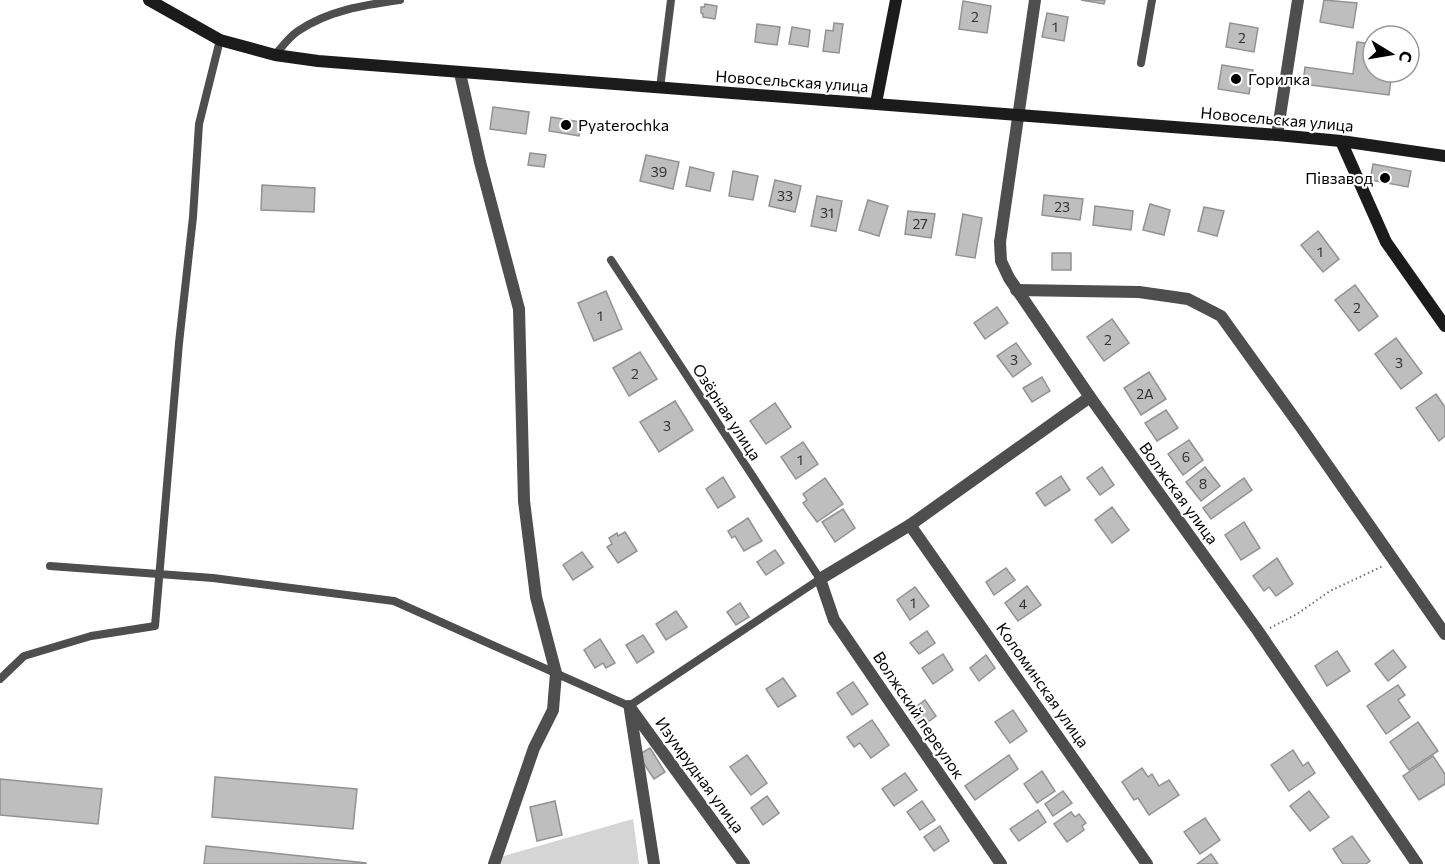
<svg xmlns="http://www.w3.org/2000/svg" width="1445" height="864" viewBox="0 0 1445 864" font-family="Commissioner,sans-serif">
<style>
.green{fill:#d5d5d5}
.building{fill:#bebebe;stroke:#929292;stroke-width:1.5}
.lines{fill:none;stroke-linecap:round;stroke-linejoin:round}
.path{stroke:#707070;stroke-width:2;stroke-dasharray:1.5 3;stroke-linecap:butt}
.lane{stroke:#4e4e4e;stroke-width:8}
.street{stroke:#4e4e4e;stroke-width:12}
.secondary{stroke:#1b1b1b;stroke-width:12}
.poi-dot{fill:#000;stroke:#fff;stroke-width:2}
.labels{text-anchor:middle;stroke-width:4.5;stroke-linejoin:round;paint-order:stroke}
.number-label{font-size:14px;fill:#303030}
.poi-label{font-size:16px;fill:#000;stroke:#fff;text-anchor:start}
.street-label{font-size:16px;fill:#000;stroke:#fff}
</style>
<rect width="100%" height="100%" fill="#fff"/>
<polygon class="green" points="633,819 639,864 489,864 493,859"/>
<g class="building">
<polygon points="1081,0 1105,0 1104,4"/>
<polygon points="1324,0 1357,3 1353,28 1320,22"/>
<polygon points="963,1 991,6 987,33 959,29"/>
<polygon points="705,4 717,6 715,19 703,17 703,14 701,13 701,7 704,7"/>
<polygon points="1047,13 1068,17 1064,41 1042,37"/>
<polygon points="834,23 843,24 839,53 823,51 826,30 833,31"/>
<polygon points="1230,23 1258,28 1254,52 1226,47"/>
<polygon points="757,24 780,27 777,45 755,42"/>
<polygon points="792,27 810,30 808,47 789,44"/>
<polygon points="1357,42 1373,44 1373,72 1392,72 1389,95 1303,84 1305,67 1353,74"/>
<polygon points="1222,65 1253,70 1249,94 1218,89"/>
<polygon points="493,107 529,112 526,134 490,129"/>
<polygon points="551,117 581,122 579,136 549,131"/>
<polygon points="530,153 546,155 544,167 528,165"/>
<polygon points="646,155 679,162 673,189 640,181"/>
<polygon points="1373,164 1411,171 1408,187 1370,180"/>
<polygon points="690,167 714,173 710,191 686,186"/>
<polygon points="733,171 758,176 753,200 729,196"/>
<polygon points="775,180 801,186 795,212 769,206"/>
<polygon points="262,185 315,188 314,212 261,210"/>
<polygon points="1044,195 1083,199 1080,220 1042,215"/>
<polygon points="817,196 842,201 836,231 811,226"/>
<polygon points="868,200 888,206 879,236 859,230"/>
<polygon points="1150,204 1170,210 1164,235 1143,230"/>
<polygon points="1095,206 1133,211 1131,230 1093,225"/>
<polygon points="1204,207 1224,211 1217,236 1198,231"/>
<polygon points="908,211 935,214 931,238 905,234"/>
<polygon points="963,214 982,218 975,258 956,255"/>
<polygon points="1318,231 1339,259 1323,272 1301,245"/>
<rect x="1052" y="253" width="19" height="17"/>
<polygon points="1355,285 1378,316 1359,331 1335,300"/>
<polygon points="606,291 622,329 594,341 578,303"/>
<polygon points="997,307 1008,323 985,339 974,323"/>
<polygon points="1112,319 1129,343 1104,361 1087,337"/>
<polygon points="1396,338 1422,373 1401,389 1375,354"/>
<polygon points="1016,343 1031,364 1013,377 997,356"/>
<polygon points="640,352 657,379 629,396 613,368"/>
<polygon points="1149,372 1166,399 1141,415 1124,388"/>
<polygon points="1042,377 1050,391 1032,402 1023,388"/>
<polygon points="1436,394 1445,407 1445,436 1439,441 1416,408"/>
<polygon points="675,401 693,430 659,452 640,422"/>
<polygon points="775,403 791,427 766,444 750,421"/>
<polygon points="1166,410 1178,428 1157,441 1145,423"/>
<polygon points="1189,440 1203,460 1183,475 1168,454"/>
<polygon points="803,442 818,464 796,479 781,457"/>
<polygon points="1102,467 1114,485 1100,495 1087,478"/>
<polygon points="1205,467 1220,486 1201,501 1186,482"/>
<polygon points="1061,476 1070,490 1045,506 1036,493"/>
<polygon points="723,477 735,497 718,508 706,489"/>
<polygon points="825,478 843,504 817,522 803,503 807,500 803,494"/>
<polygon points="1244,478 1252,490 1211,519 1203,508"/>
<polygon points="1112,507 1129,530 1112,543 1095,520"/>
<polygon points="843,509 855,528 835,542 822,522"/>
<polygon points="748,518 762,541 744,551 735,536 732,538 728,531"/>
<polygon points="1244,522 1260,548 1241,560 1225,535"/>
<polygon points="625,532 637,551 618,563 607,547 612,544 609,538 617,533 618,536"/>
<polygon points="775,550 784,563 766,575 757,562"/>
<polygon points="582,552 593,567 573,580 563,565"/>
<polygon points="1277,558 1293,584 1276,596 1269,587 1264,591 1253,576"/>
<polygon points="1006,568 1015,580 994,595 986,582"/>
<polygon points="1027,586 1041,605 1018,621 1005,603"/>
<polygon points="915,587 929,606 910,620 897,600"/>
<polygon points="740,603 749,617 736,625 727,612"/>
<polygon points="676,611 687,627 666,640 656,624"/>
<polygon points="927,631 935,643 919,654 910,643"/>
<polygon points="643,635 654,652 637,663 626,645"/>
<polygon points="600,639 615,663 606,668 603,663 595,668 584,650"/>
<polygon points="1393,650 1406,667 1388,681 1375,664"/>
<polygon points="1337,651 1350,671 1327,686 1315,666"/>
<polygon points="943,654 953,670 933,684 922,668"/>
<polygon points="986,655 995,668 979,681 970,668"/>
<polygon points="783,678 796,696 778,707 766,689"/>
<polygon points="853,682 868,704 852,715 837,693"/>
<polygon points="1398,685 1405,695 1398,700 1410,717 1386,734 1367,706"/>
<polygon points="925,700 936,716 921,727 909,712"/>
<polygon points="1013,710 1027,731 1010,743 995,722"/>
<polygon points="872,720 889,745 871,758 860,743 854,747 847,737"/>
<polygon points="1418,722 1438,751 1409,770 1390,742"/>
<polygon points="650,748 665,772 654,779 638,755"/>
<polygon points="1293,750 1303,766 1308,762 1315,773 1289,791 1271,765"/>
<polygon points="747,755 767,783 751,795 730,767"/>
<polygon points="1009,755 1018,769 975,800 965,786"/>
<polygon points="1433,756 1445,774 1445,784 1419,800 1403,776"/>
<polygon points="1142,768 1148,777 1152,774 1159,786 1169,780 1179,795 1149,815 1138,798 1134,800 1122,782"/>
<polygon points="1042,771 1055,791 1037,803 1024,784"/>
<polygon points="905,773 917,790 894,806 882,789"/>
<polygon points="215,777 357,789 353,829 212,817"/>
<polygon points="0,779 102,789 98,824 0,815"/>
<polygon points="1063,791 1072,803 1053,816 1045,804"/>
<polygon points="1309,791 1329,817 1310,831 1290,806"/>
<polygon points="767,796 779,813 763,825 751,808"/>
<polygon points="555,801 562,835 537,841 530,807"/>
<polygon points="922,801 935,820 920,830 907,812"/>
<polygon points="1038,810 1046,822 1019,841 1010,829"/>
<polygon points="1071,812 1075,817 1079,814 1086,823 1082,826 1084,830 1067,842 1054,824"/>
<polygon points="1205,818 1220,840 1200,854 1184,832"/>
<polygon points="940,826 949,841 934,851 924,837"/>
<polygon points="1352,836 1370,861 1366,864 1343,864 1333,849"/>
<polygon points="206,846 366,863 366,864 204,864"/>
<polygon points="1211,854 1218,864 1197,864"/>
</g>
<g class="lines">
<polyline class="path" points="1270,628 1297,614 1330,591 1383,566"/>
<g class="lane">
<path d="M275 55C282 47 289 37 298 31 329 10 365 5 400 0"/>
<polyline points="1141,63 1152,0"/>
<polyline points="660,88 671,0"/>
<polyline points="50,566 213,578 394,601 629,706 820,579 611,260"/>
<polyline points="0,679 24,656 91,636 155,626 179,343 193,217 199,124 220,40"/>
</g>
<g class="street">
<polyline points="1035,0 1000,242 1001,261 1009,278 1090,397 1258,631 1417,864"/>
<polyline points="460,73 480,162 519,309 524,501 536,597 556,673 553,710 534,748 494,864"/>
<polyline points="1277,135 1298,0"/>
<polyline points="1016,290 1139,292 1188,299 1221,316 1303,430 1445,634"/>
<polyline points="910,525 1147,864"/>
<polyline points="629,706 744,864"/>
<polyline points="630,710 654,864"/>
<polyline points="1001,864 834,620 820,579 910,525 1090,397"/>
</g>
<g class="secondary">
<polyline points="149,0 220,40 275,55 318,61 1277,135 1341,141 1445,156"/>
<polyline points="876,103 896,0"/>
<polyline points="1341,141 1386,242 1445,326"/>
</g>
</g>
<g class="poi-dot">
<circle cx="1236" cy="79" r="6"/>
<circle cx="566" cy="125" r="6"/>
<circle cx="1385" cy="178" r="6"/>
</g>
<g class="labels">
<g class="number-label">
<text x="975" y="22">2</text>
<text x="1055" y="32">1</text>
<text x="1242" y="43">2</text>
<text x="659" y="177">39</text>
<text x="785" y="201">33</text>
<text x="1062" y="212">23</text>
<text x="827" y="218">31</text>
<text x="920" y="229">27</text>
<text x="1320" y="257">1</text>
<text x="1357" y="313">2</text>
<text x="600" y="321">1</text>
<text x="1108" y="345">2</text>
<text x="1014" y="365">3</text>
<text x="1399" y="368">3</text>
<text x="635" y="379">2</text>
<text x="1145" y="399">2А</text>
<text x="667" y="431">3</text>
<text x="1186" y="462">6</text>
<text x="800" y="465">1</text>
<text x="1203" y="489">8</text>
<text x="913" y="608">1</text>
<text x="1023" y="609">4</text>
</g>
<g class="poi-label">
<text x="1248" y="85">Горилка</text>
<text x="578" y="131">Pyaterochka</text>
<text x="1373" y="184" text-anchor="end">Пiвзавод</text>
</g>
<g class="street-label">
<text transform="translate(792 81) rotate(4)" y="6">Новосельская улица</text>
<text transform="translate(1277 119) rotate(5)" y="6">Новосельская улица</text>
<text transform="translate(727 412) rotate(57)" y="6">Озёрная улица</text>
<text transform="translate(1179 493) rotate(54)" y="6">Волжская улица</text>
<text transform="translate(1043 685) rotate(55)" y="6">Коломинская улица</text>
<text transform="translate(919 715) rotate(56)" y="6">Волжский переулок</text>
<text transform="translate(700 775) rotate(54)" y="6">Изумрудная улица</text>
</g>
</g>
<g transform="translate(1391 54) rotate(101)"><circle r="28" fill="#ffffff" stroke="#999999" stroke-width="1.5"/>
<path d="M0-4.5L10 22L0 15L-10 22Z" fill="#000000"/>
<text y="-9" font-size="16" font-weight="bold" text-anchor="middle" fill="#000000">С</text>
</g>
</svg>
